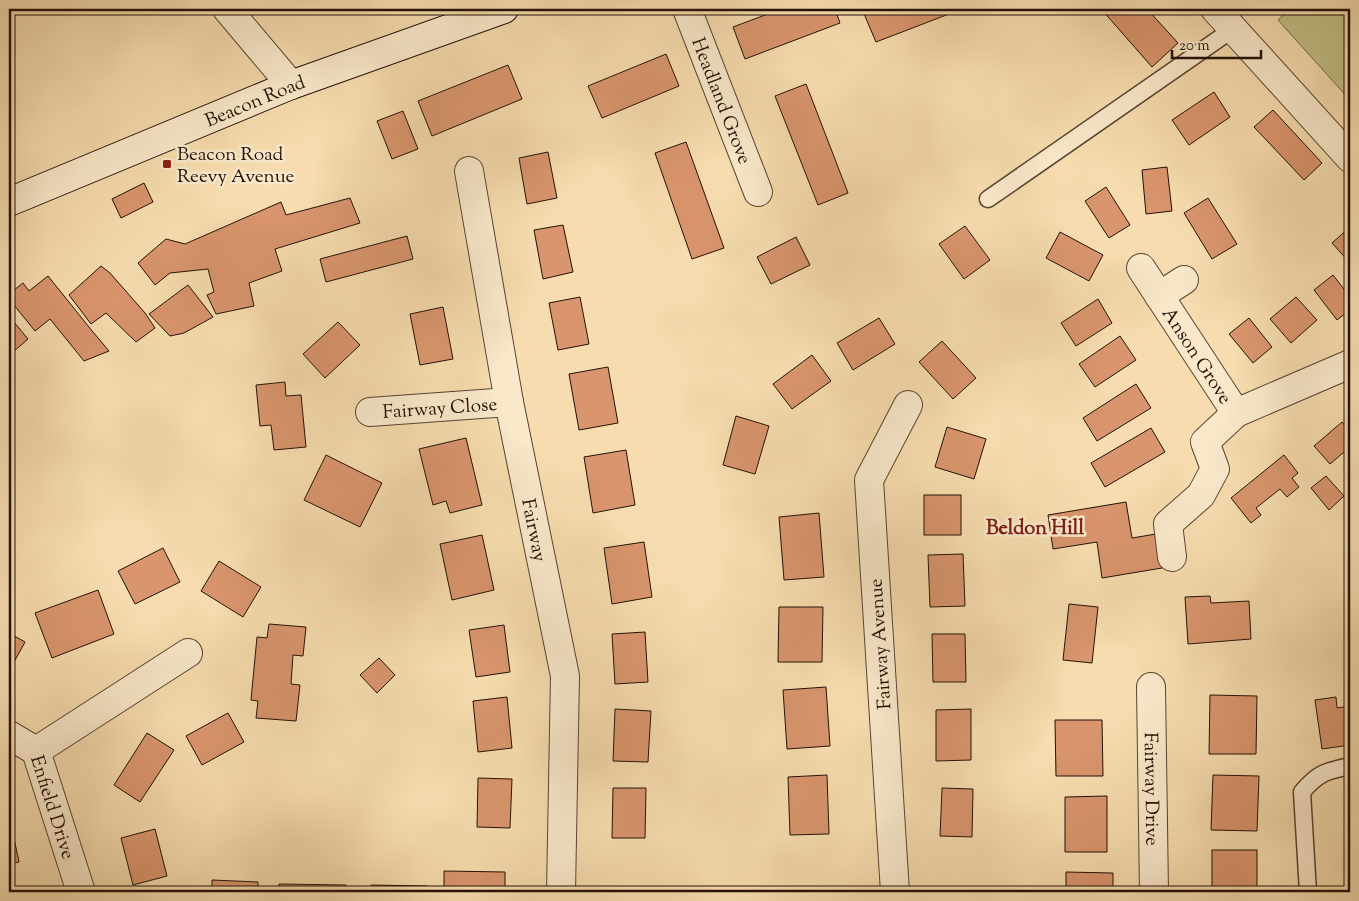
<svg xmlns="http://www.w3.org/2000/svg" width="1359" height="901" viewBox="0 0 1359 901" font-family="'Sorts Mill Goudy',serif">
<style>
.green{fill:#c2bf86;stroke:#726847}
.building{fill:#d9956d;stroke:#231108}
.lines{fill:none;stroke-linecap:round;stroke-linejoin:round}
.lane-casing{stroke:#584432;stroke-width:19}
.street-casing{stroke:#584432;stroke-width:30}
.secondary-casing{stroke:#231108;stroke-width:30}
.lane{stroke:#f9e8ca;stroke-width:16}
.street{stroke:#f9e8ca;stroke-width:28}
.secondary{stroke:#f9e8ca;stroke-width:28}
.poi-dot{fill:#8f2418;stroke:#f9e8ca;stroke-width:2}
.labels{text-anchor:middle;stroke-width:5;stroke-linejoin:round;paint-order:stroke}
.street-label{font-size:19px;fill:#231108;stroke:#f9e8ca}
.poi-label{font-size:19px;fill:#231108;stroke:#f9e8ca;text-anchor:start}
.neighbourhood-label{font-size:20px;font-weight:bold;fill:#7a1f14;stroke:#f9e8ca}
</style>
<rect width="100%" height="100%" fill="#f6dcae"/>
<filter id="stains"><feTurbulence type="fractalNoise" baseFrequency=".004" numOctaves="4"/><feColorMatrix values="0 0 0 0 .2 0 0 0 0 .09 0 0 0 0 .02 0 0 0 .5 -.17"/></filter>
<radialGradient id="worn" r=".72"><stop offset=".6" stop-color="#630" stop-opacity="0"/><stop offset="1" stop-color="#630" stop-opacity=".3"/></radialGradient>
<polygon class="green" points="1290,9 1350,9 1350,100 1278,20"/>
<g class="building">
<polygon points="781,9 835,9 840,23 745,59 733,27"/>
<polygon points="862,9 962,9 876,42"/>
<polygon points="1103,9 1147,9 1178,43 1152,67 1102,10"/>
<polygon points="666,54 679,86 602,118 588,86"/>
<polygon points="508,65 522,99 432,136 418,101"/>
<polygon points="806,84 848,193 818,205 775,96"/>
<polygon points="1214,92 1230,117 1189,145 1172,120"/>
<polygon points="1273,110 1322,163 1304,180 1254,127"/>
<polygon points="403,111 418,149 392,159 377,121"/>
<polygon points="686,142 724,248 692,259 655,153"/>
<polygon points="548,152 557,198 527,204 519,158"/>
<polygon points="1167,167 1172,211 1146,214 1142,170"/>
<polygon points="144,183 153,202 121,218 112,199"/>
<polygon points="1106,187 1130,225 1109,238 1085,201"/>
<polygon points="350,198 360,223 275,249 282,271 249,283 254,306 216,314 207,295 214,292 208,269 170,273 155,285 138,263 166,239 185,244 281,202 286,215"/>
<polygon points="1208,198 1237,244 1212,259 1184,213"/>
<polygon points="563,225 573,272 543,279 534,230"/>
<polygon points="965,226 990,260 964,279 939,244"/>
<polygon points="1350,227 1350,263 1332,243"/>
<polygon points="1060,232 1103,255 1089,281 1046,258"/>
<polygon points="407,236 413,259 326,282 320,259"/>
<polygon points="796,237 810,265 771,284 757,257"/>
<polygon points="101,266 110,273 145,313 155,328 136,342 106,313 91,324 69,295"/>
<polygon points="1333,275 1350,297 1350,310 1337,320 1314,290"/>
<polygon points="48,276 93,332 109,351 84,361 50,319 35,331 9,299 9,294 23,283 29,291"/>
<polygon points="188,285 213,317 184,333 170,336 149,314"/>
<polygon points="580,297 589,344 558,350 549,303"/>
<polygon points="1296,297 1317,320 1291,343 1270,319"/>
<polygon points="1098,299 1112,323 1076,346 1061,323"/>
<polygon points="443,307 453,359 420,365 410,314"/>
<polygon points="9,316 28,339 13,352 9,347"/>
<polygon points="879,318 895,344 853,370 837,343"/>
<polygon points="1249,318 1272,347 1253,363 1229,334"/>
<polygon points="338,322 360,345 325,378 303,354"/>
<polygon points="1120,336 1136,360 1095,387 1079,364"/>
<polygon points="942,341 976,378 953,399 919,362"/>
<polygon points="812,355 831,381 792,409 773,384"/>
<polygon points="608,367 618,423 579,430 569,374"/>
<polygon points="285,382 286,396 301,395 306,447 274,450 271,425 260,426 256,385"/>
<polygon points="1136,384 1151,408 1097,441 1083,418"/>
<polygon points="736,416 769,426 755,474 723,465"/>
<polygon points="1342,422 1350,432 1350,447 1330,464 1314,446"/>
<polygon points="947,427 986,439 974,479 935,467"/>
<polygon points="1151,428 1165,452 1105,487 1091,463"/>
<polygon points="466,438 482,505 450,513 446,501 433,505 419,449"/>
<polygon points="626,450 635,505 593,513 584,457"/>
<polygon points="326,455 382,483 360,527 304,500"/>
<polygon points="1284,455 1298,473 1292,478 1299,487 1287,497 1280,489 1256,508 1261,515 1251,523 1231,498"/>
<polygon points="1326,476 1344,496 1329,510 1311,488"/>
<rect x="924" y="495" width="37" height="40"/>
<polygon points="1126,502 1132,538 1156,534 1162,568 1102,578 1097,542 1053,549 1048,515"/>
<polygon points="819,513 824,577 784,580 779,517"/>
<polygon points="482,535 494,590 452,600 440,544"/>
<polygon points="644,542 652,597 612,604 604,548"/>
<polygon points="163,548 180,582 135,604 118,571"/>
<polygon points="963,554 965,606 930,607 928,555"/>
<polygon points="219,561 261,587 243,617 201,591"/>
<polygon points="98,590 114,634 52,658 35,613"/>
<polygon points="1210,596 1211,603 1249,601 1251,639 1188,644 1185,597"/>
<polygon points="1069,604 1098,607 1092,663 1063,660"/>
<polygon points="779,607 823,607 822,662 778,662"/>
<polygon points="269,624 306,627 303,656 293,655 291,684 300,685 296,721 256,718 258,701 251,700 257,637 267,638"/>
<polygon points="504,625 510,672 476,677 469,630"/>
<polygon points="645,632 648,682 615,684 612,634"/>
<polygon points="9,633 25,642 9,671"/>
<polygon points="932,634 965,634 966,682 933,682"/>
<polygon points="379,658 395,675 377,693 360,675"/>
<polygon points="826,687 830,746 787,749 783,690"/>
<polygon points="1210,695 1257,696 1256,754 1209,754"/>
<polygon points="507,697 512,748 478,752 473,701"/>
<polygon points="1336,697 1337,708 1350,706 1350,745 1322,749 1315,700"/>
<polygon points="615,709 651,711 648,762 613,761"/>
<polygon points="971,709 971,760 936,761 936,710"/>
<polygon points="228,713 244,742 202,765 186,736"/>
<polygon points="1055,720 1102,720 1103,776 1056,776"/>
<polygon points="147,733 174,750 140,802 114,785"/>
<polygon points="827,775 829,834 790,835 788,777"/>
<polygon points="1213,775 1259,776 1257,831 1211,830"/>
<polygon points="478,778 512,779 510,828 477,827"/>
<polygon points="613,788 646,788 645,838 612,838"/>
<polygon points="942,788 973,789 972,837 940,836"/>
<polygon points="1107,796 1107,852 1065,852 1065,797"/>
<polygon points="9,815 19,862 9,864"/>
<polygon points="155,829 167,876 133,885 121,838"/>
<rect x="1212" y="850" width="45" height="42"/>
<polygon points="1350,853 1350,883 1345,854"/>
<polygon points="444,871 505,872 505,892 444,892"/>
<polygon points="1066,872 1113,873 1113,892 1066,892"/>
<polygon points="212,880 258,882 258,892 212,892"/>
<polygon points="279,884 346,885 346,892 279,892"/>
<polygon points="371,885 427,886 427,892 371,892"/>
<rect x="612" y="888" width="53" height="4"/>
</g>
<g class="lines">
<defs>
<g id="lane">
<polyline points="988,199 1233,29"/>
<path d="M1308 892 1302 792C1318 773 1326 771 1350 766"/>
</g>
<g id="street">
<polyline points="227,9 291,85"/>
<path id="s1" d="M687 9 758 192"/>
<polyline points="1215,9 1350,158"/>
<path id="s2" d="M469 171 509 402 565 676 561 892"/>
<path id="s3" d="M1141 268 1236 413 1350 364"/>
<polyline points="1159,296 1184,280"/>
<path id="s4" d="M370 412 509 402"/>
<polyline points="1172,557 1168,524 1201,495 1215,469 1205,442 1236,413"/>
<path id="s5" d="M1151 687 1154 892"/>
<path id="s6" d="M9 735 36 751 81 892"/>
<polyline points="36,751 188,653"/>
<polyline points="895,892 869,480 908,405"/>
</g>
<g id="secondary">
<path id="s7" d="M9 202 291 85 504 9"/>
</g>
</defs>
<use href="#lane" class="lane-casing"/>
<use href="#street" class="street-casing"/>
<use href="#secondary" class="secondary-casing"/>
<use href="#lane" class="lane"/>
<use href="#street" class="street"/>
<use href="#secondary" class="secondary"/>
</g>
<rect class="poi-dot" x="162" y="159" width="10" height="10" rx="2.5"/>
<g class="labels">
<g class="street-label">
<text dy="7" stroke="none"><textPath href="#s1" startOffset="98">Headland Grove</textPath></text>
<text dy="7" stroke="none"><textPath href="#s7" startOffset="266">Beacon Road</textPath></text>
<text dy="7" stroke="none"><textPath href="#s3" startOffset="104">Anson Grove</textPath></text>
<text dy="7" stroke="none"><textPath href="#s4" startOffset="70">Fairway Close</textPath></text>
<text dy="7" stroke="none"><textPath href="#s2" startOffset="365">Fairway</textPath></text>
<text transform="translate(879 644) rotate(-94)" y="7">Fairway Avenue</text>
<text dy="7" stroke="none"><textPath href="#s5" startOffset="102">Fairway Drive</textPath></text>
<text dy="7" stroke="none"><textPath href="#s6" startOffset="90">Enfield Drive</textPath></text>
</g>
<g class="poi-label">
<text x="177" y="160">Beacon Road<tspan x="177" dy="22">Reevy Avenue</tspan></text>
</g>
<g class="neighbourhood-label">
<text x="1035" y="534">Beldon Hill</text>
</g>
</g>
<rect width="1359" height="901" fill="none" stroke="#f6dcae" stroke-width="30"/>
<rect x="10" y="10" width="1339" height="881" fill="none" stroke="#231108" stroke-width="2.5"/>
<rect x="15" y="15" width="1329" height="871" fill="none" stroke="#231108"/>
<path d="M1172 50v8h89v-8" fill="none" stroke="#231108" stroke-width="2.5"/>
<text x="1179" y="50" font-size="15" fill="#231108" stroke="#f9e8ca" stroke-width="4" paint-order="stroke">20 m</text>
<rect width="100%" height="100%" filter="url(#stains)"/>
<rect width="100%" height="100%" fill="url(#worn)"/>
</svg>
